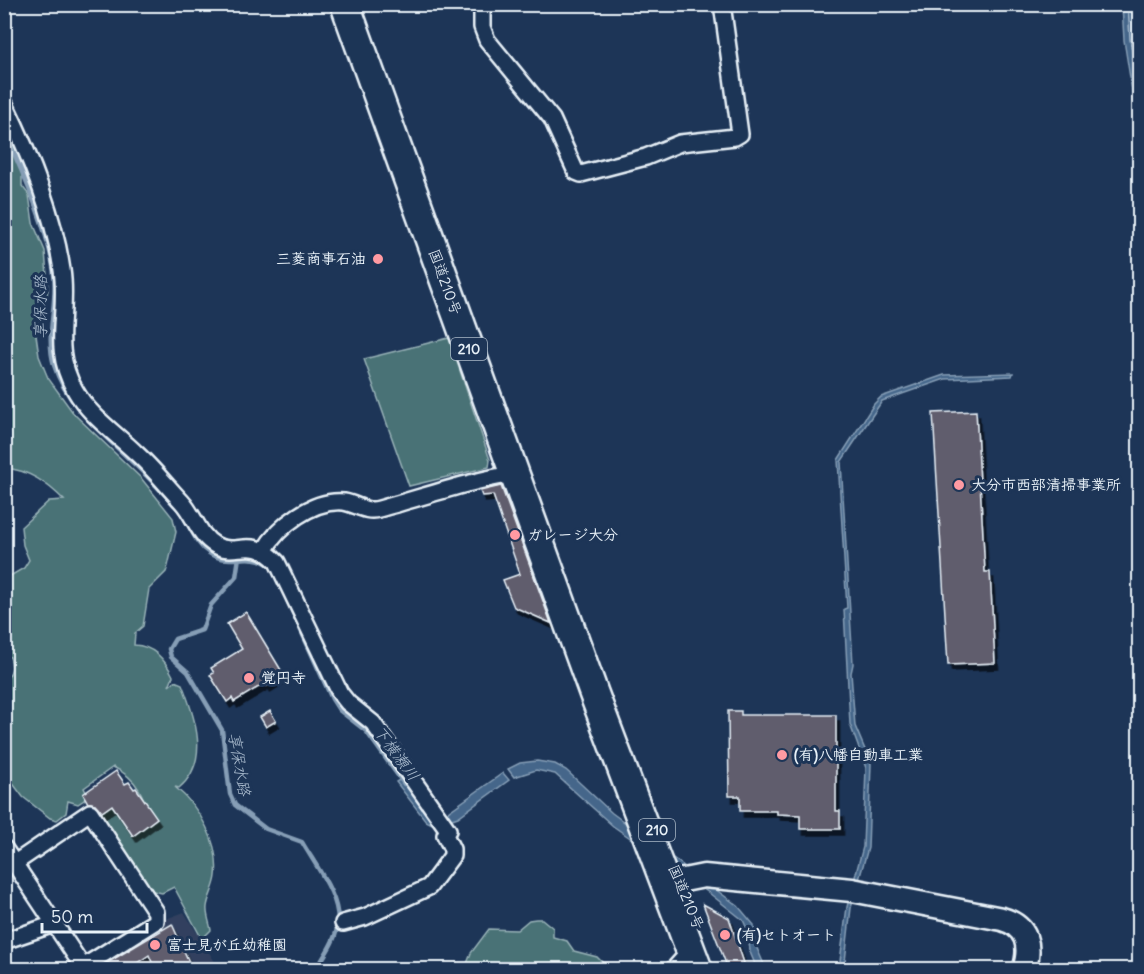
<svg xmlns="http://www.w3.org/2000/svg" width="1144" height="974" viewBox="0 0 1144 974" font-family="Delius,'Klee One',sans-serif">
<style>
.built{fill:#31415e}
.green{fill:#497276;stroke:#98b2b7;stroke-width:1.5}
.water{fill:#44668a;stroke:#869eb6;stroke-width:1.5}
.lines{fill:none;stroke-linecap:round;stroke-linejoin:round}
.shore{stroke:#a6b9cc;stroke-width:1.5}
.stream{stroke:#869eb6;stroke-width:4.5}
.building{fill:#615d6d;stroke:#e8f1f8;stroke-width:1.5;filter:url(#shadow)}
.street-casing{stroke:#e8f1f8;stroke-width:20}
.secondary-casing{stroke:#e8f1f8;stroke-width:27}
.highway-casing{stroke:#e8f1f8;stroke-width:33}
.street{stroke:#1d3557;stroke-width:15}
.secondary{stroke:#1d3557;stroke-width:22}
.highway{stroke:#1d3557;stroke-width:28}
.poi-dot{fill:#ff9aa2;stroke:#1d3557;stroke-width:2}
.labels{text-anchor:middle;stroke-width:6;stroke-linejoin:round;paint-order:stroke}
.shield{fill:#1d3557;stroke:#abb9c8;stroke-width:1.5}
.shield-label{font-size:14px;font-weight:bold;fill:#e8f1f8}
.poi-label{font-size:15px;font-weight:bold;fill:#e8f1f8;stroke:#1d3557;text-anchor:start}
.street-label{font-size:15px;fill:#e8f1f8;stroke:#1d3557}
.water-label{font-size:16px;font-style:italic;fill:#afc0d2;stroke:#1d3557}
</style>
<defs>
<filter id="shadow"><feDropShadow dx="3.5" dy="6" stdDeviation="0" flood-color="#0009"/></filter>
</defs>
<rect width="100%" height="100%" fill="#1d3557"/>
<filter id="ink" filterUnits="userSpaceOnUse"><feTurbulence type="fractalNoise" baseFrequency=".0167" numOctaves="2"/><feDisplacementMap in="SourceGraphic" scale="12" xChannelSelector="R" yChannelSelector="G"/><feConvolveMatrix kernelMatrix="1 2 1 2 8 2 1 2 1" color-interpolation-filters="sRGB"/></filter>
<g filter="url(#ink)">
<polygon class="built" points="184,912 220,970 95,970 100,962 166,919"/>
<g class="green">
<path d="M4 116 27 167 22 175V186L29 195 33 223 45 251 48 289 45 306 35 328 39 356 48 378 74 414 141 478 173 518 176 532 168 566 166 572 149 589 143 626 135 633 134 645C153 646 164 658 173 676L169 686 175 681 182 684C195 717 211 761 179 788L175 787C200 807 220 844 216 876 215 887 208 897 207 907 206 914 210 924 211 930L202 939 174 887 162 893 149 890 97 815 112 805 133 835 152 822C144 797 138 778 113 767L84 788 87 794 84 800 78 804 68 801 66 813 57 820 50 818 23 797 5 773V681C12 673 13 667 10 657L5 656V579L24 568 29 560 23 545 21 527 49 501 64 500C47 483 29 470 5 468Z"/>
<polygon points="449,338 490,460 489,467 409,486 364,359"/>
<polygon points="536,919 542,919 553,928 553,937 567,941 574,951 597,957 606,966 604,969 465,969 471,953 489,929 517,930 529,920"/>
</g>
<g class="water">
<polygon points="1122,5 1139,5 1139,134 1124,40"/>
<polygon points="1013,373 1012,376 945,379 882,401 841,462 853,664 851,673 855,726 871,764 868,848 851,908 844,970 839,969 847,907 863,847 866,768 850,724 844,609 847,608 838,460 874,404 881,397 944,375"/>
<polygon points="537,761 555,764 566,770 612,813 738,906 754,925 756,946 766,969 757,969 750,952 748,931 743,920 709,893 613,826 555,774 536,770 514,777 508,769 520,763"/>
<polygon points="503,773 509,780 458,817 434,825 426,821 396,782 404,777 445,814"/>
</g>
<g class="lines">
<polyline class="shore" points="1128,4 1130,39 1140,96"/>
<g class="stream">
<path d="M4 132C23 172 49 230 54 274 58 304 45 335 54 365 67 406 100 431 130 460 147 475 162 492 178 509 190 523 193 542 209 553 228 567 250 550 269 565"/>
<path d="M239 557 236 577 211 605 202 630 175 639 169 649 171 657 188 672 222 730 230 794 235 805 266 829 302 842C315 865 343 899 337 928 335 942 323 957 316 970"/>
<polyline points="288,602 332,699 339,710 366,731 404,784"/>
</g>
</g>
<g class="building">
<polygon points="976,411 985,572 990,572 995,663 948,665 933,413"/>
<polygon points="501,486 551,623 514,607 503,580 520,574 493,495 482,496 480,491"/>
<polygon points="246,612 284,675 267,686 265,683 234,702 232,698 227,702 210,675 214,673 211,668 242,649 227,624"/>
<polygon points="270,711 276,721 266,727 260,717"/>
<polygon points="728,711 741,711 741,715 836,715 836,811 840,811 840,829 800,829 800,815 777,814 777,811 740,811 740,796 729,796"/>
<polygon points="116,771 125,784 129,782 134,789 136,788 157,818 133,836 112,805 102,812 95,804 88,803 83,794"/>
<polygon points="703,904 729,918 746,969 728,969"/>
<polygon points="172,924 192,969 155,969 149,955 128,969 97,969"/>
</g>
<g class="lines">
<defs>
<g id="street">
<polyline points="482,4 482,27 487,40 552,119 576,172 581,174 646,157 680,143 735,137 740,134 722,4"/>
<path d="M4 102C28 151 54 215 62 270 69 315 50 345 75 390 89 415 114 432 135 452 152 467 166 485 182 502 194 515 199 536 215 545 236 557 252 535 277 562L340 693 348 703 373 723 448 830 445 835 452 849V856L429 887 365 917 343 923"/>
<path d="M264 551C278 526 313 499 344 502 357 504 365 513 379 509 424 497 467 481 514 474"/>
<polyline points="4,848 85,970"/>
<polyline points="15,863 90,812 156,912 156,921 83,967"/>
<polyline points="4,941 54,924"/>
<polyline points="673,970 691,950"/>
</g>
<path id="secondary" d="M679 881 704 876 852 890 1002 919C1027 926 1032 946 1024 970"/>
<polyline id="highway" points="345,4 594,694 698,970"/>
</defs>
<use href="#street" class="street-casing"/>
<use href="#secondary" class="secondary-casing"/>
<use href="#highway" class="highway-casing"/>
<use href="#street" class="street"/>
<use href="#secondary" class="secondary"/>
<use href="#highway" class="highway"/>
</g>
</g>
<g class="poi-dot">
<circle cx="378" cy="259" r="6"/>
<circle cx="959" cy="485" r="6"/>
<circle cx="515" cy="535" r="6"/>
<circle cx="249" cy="678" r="6"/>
<circle cx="782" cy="755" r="6"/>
<circle cx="725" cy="935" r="6"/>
<circle cx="155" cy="945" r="6"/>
</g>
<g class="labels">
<g class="shield">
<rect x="451" y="338" width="36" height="22" rx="4.5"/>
<rect x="639" y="819" width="36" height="22" rx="4.5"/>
</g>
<g class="shield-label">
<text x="469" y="354">210</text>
<text x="657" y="835">210</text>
</g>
<g class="poi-label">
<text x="366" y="264" text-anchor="end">三菱商事石油</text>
<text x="971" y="490">大分市西部清掃事業所</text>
<text x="527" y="540">ガレージ大分</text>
<text x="261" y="683">覚円寺</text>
<text x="794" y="760">(有)八幡自動車工業</text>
<text x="737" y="940">(有)セトオート</text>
<text x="167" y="950">富士見が丘幼稚園</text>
</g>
<g class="street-label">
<text transform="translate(445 282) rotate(70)" y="5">国道210号</text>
<text transform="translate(686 897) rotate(67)" y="5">国道210号</text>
</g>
<g class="water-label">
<text transform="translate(40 307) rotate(-90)" y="6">享保水路</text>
<text transform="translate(397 753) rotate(53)" y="6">下横瀬川</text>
<text transform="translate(240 764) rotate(80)" y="6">享保水路</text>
</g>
</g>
<rect width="1144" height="974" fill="none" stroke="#1d3557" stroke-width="24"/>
<rect x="12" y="12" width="1120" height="950" fill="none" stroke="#e8f1f8" stroke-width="2" filter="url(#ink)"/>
<path d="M42 923v9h105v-9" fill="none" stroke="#e8f1f8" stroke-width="3"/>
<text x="51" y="923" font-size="18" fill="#e8f1f8" stroke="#1d3557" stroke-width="4.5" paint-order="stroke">50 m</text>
</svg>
